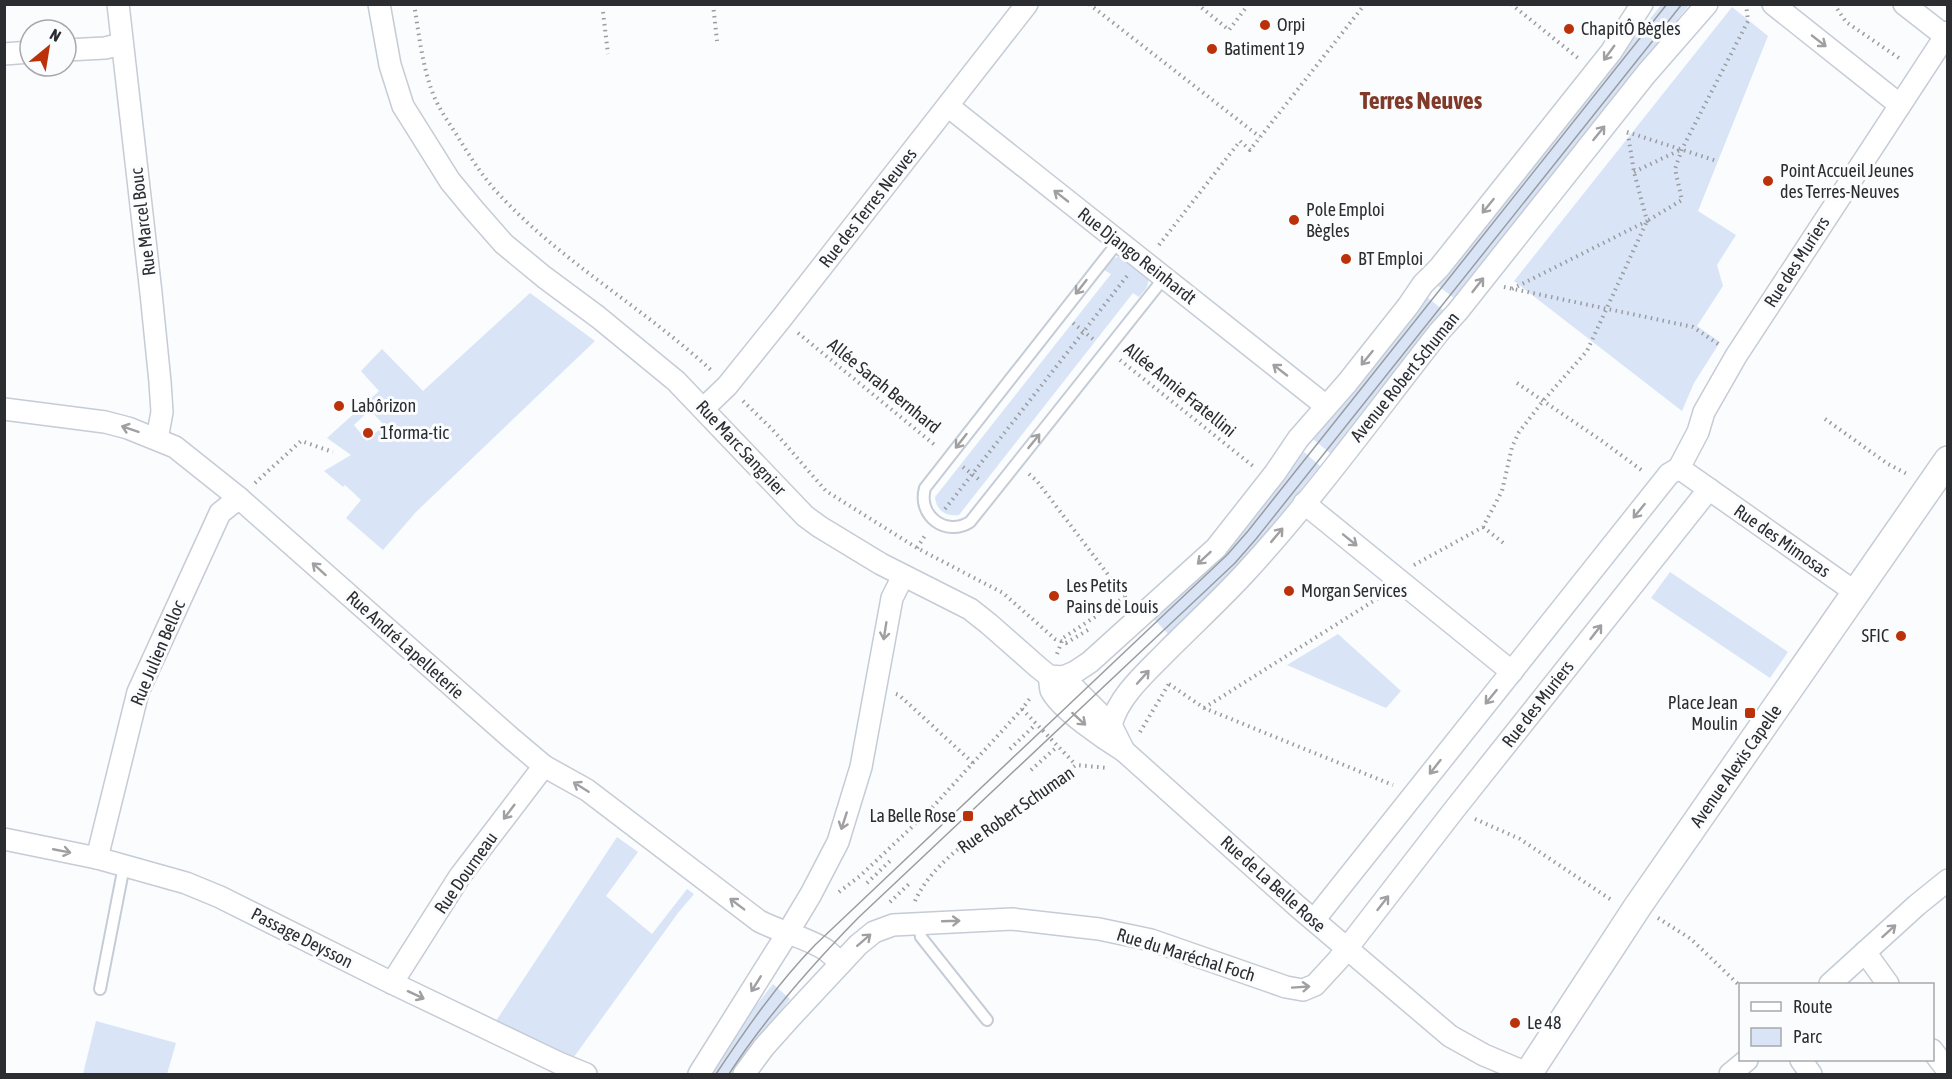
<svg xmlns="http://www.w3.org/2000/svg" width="1952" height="1079" viewBox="0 0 1952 1079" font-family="'Asap Condensed',sans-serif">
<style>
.green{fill:#d9e5f7;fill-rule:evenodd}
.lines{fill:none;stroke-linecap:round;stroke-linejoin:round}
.service-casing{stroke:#c5ccd6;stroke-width:14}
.minor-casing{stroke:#c5ccd6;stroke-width:24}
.tertiary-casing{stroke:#c5ccd6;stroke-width:30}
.path{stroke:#9a9c9f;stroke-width:4;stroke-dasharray:1.5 4.5;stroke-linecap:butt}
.service{stroke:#fff;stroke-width:10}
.minor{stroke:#fff;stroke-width:21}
.tertiary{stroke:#fff;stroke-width:27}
.tram{stroke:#9a9c9f;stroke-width:1.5}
.oneway{stroke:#a0a0a2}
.poi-dot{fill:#bb320a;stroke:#fafcfe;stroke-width:2}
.labels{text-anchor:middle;stroke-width:6;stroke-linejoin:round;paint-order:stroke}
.poi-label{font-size:18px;fill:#2b2d31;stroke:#fafcfe;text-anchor:start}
.street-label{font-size:18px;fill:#2b2d31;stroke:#fafcfe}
.district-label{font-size:24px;font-weight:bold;fill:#803a2a;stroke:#fafcfe}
</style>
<rect width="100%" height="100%" fill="#fafcfe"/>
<g class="green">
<polygon points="1661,5 1689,5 1454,298 1437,285"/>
<polygon points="1732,7 1768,36 1698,211 1736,235 1717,265 1723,286 1697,326 1720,342 1694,383 1682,411 1514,281"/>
<path d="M1119 256H1123L1147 275C1151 285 1145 290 1139 297L1133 293 959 515C946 517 936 510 935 497L1111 274 1104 270 1113 259Z"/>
<path d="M530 293 595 341 416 512 383 550 346 518 361 500 345 485 343 487 324 471 351 455 327 438 379 391 361 371 382 349 423 391ZM370 410 384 425 367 441 354 425Z"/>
<polygon points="1427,297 1444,311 1331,454 1313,439"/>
<path d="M1304 452 1320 466 1244 560 1206 599 1168 634 1154 619C1208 567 1258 511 1304 452Z"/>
<polygon points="1670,572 1788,652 1770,678 1651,598"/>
<polygon points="1338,634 1401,691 1386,708 1287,665"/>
<polygon points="617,837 638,852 606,896 652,934 687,889 694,894 678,913 571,1061 494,1024"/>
<polygon points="773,984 790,999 757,1042 735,1074 708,1074 748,1016"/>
<polygon points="96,1021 176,1043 167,1074 83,1074"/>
</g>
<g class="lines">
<defs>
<g id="service">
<path d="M1118 242 925 488C917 516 946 537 970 522L1164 278"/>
<polyline points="919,922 921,937 987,1020"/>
<polyline points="100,989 124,866"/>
</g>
<g id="minor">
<polyline points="118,4 151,293 160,382 162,412 157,439"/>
<polyline points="379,4 390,65 403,106 450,181 474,210 504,244 544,277 598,317 676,381 805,516 820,527 881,564 970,609 989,624 1039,668 1049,676 1063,677 1111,725 1124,751"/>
<polyline points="1773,4 1900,105"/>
<polyline points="1904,4 1945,36"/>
<polyline points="66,50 105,48 122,44"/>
<polyline points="4,54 30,52"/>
<polyline points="948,106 1326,406"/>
<polyline points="704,408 727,386 781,319 1027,4"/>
<path d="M4 409 105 422 128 428 175 447 239 498 512 739 544 766 587 790 759 921C780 932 806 937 826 950 831 954 836 959 841 963"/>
<polyline points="1304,503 1512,672"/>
<polyline points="1855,592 1679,468 1698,432 1704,412 1736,356 1948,32"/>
<path d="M1049 676C1050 680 1050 686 1051 690 1060 709 1106 740 1124 751L1297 906 1450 1036 1484 1055 1529 1074"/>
<polyline points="1063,677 1075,672 1090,662 1216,548 1275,473 1298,439 1347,383 1408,306 1423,284 1439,268 1611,52 1642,4"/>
<path d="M1111 725C1119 695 1147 672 1168 650 1194 624 1221 599 1245 573 1315 497 1376 412 1439 332L1458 311 1646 74 1707 4"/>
<polyline points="4,839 97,858 186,883 220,897 392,983 559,1063 586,1074"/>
<polyline points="97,858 138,692 220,513 239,498"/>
<polyline points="1314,920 1669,474 1679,468"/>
<polyline points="1865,952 1888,984"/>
<polyline points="392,983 460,876 544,766"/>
<polyline points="1830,984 1917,905 1948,880"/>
<polyline points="1932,1050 1945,1067 1948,1066"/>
<polyline points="1801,1060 1811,1074"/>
<polyline points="699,1074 787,934 811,894 838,842 861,767 892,598 903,576"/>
<polyline points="744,1074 764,1047 790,1018 858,945 874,932 893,925 1012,919 1099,929 1151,940 1286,987 1303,990 1315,985 1338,960 1454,810 1709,489"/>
<polyline points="1730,1074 1747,1060"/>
</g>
<polyline id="tertiary" points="1528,1074 1638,906 1948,460"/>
</defs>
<use href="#service" class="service-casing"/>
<use href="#minor" class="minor-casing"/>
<use href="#tertiary" class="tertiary-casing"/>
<g class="path">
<path d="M414 4C419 34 422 65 433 94 439 109 449 123 458 137 469 155 481 174 495 190 558 260 643 307 712 371"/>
<polyline points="713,4 717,41"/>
<polyline points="1089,4 1260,137"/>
<polyline points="1197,4 1229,30 1245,9"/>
<polyline points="1205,4 1208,7"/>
<polyline points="1511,4 1578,58"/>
<polyline points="1834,4 1846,22 1899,58"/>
<polyline points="603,12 608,54"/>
<polyline points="1627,132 1717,161"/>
<polyline points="1634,172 1682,149"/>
<polyline points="1159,245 1240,141 1250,150 1365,4"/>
<polyline points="1504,287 1693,327 1718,344"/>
<polyline points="1512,289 1647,221 1634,172 1628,134"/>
<polyline points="1073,323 1093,339"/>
<polyline points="798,333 936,446"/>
<polyline points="1120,360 1253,466"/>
<polyline points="1517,383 1602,441 1644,472"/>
<polyline points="743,401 772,429 826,491 917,548 1003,593 1055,639 1066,643 1088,630"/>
<polyline points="1825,419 1888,464 1907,474"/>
<polyline points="963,467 981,481"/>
<polyline points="1029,474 1037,481 1125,597 1063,638 1057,654"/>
<polyline points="255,483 301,441 333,452"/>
<polyline points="945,509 1127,276"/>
<polyline points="1483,527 1506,545"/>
<polyline points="917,548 926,534"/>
<polyline points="1414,565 1483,527 1502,491 1512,447 1519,432 1543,401 1587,351 1647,221 1682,200 1675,169 1682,149 1748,21 1746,4"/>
<polyline points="1169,684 1204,708 1393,785"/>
<polyline points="896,694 899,695 973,763"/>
<polyline points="1204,708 1383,595"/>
<polyline points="1022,709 1076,765"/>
<polyline points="1140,732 1170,682"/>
<polyline points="1010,749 1036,724"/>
<polyline points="1031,770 1058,746"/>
<polyline points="1475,819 1520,839 1613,901"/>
<polyline points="867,883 891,860"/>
<polyline points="839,892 860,876 930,810 1022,709 1031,697"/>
<path d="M915 901C932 863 975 836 1008 813 1031 797 1054 781 1076 765L1108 768"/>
<polyline points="890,902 911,882"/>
<polyline points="1658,918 1691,939 1740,986"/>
</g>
<use href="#service" class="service"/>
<use href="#minor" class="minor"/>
<use href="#tertiary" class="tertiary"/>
<g class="tram">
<path d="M716 1074C746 1029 777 984 815 945L1227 555 1248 531 1667 4"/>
<path d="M729 1074C766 1017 810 967 858 918L1235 563 1256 539 1682 4"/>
</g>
</g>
<defs><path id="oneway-shaft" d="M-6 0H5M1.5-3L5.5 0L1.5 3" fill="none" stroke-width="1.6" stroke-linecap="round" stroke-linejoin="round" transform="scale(1.5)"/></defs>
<g class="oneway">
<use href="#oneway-shaft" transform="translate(1819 41) rotate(38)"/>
<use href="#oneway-shaft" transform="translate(1609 53) rotate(126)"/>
<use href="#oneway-shaft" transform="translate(1599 133) rotate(-51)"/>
<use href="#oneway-shaft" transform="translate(1061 196) rotate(-142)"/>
<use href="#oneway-shaft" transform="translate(1488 206) rotate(129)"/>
<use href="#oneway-shaft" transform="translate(1478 285) rotate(-52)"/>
<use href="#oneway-shaft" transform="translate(1081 287) rotate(128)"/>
<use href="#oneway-shaft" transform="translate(1367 358) rotate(129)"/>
<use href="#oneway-shaft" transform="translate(1280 370) rotate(-142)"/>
<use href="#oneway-shaft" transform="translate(130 429) rotate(-161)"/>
<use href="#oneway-shaft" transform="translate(961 441) rotate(128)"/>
<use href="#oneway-shaft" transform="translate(1034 441) rotate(-51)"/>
<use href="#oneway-shaft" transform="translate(1639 511) rotate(129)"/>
<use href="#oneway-shaft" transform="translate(1277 535) rotate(-50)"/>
<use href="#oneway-shaft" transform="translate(1350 540) rotate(39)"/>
<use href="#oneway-shaft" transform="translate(1204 558) rotate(137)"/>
<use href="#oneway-shaft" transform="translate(319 569) rotate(-138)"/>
<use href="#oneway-shaft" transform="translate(885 631) rotate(99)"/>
<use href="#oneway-shaft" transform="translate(1596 632) rotate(-52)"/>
<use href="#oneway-shaft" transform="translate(1143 677) rotate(-48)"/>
<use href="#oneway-shaft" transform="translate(1491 697) rotate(129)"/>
<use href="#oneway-shaft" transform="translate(1079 719) rotate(42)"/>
<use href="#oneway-shaft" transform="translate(1435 767) rotate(128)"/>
<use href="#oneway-shaft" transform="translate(581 787) rotate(-148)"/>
<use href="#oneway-shaft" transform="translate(509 812) rotate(127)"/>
<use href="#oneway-shaft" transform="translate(844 821) rotate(108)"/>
<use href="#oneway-shaft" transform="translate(62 851) rotate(11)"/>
<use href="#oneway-shaft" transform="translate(1383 903) rotate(-52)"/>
<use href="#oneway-shaft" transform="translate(737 904) rotate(-143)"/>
<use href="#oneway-shaft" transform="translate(951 921) rotate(-2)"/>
<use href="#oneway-shaft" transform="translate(1889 931) rotate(-42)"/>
<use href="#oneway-shaft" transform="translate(864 940) rotate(-41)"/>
<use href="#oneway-shaft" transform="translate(756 984) rotate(122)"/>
<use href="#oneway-shaft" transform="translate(1301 987) rotate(-4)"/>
<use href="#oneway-shaft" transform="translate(416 995) rotate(25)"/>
</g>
<g class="poi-dot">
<circle cx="1265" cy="25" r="6"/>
<circle cx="1569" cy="29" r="6"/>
<circle cx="1212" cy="49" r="6"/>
<circle cx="1768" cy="181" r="6"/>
<circle cx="1294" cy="220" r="6"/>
<circle cx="1346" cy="259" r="6"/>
<circle cx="339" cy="406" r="6"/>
<circle cx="368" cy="433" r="6"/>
<circle cx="1289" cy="591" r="6"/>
<circle cx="1054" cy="596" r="6"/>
<circle cx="1901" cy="636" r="6"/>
<rect x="1744" y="707" width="12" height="12" rx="3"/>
<rect x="962" y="810" width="12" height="12" rx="3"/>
<circle cx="1515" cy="1023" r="6"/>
</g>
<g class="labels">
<g class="poi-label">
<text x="1277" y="31">Orpi</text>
<text x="1581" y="35">ChapitÔ Bègles</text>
<text x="1224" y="55">Batiment 19</text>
<text x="1780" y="177">Point Accueil Jeunes<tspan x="1780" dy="21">des Terres-Neuves</tspan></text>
<text x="1306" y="216">Pole Emploi<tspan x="1306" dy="21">Bègles</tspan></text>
<text x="1358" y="265">BT Emploi</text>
<text x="351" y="412">Labôrizon</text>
<text x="380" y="439">1forma-tic</text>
<text x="1066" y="592">Les Petits<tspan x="1066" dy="21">Pains de Louis</tspan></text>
<text x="1301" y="597">Morgan Services</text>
<text x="1889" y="642" text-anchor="end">SFIC</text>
<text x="1738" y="709" text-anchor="end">Place Jean<tspan x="1738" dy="21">Moulin</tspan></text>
<text x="956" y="822" text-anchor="end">La Belle Rose</text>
<text x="1527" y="1029">Le 48</text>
</g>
<g class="street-label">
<text transform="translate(868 208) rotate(-52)" y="6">Rue des Terres Neuves</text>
<text transform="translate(143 222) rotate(-97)" y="6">Rue Marcel Bouc</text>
<text transform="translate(1137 256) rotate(38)" y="6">Rue Django Reinhardt</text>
<text transform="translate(1797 262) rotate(-57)" y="6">Rue des Muriers</text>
<text transform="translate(1405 377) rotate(-51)" y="6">Avenue Robert Schuman</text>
<text transform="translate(884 386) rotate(39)" y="6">Allée Sarah Bernhard</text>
<text transform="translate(1180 390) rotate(39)" y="6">Allée Annie Fratellini</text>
<text transform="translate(741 448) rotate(47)" y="6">Rue Marc Sangnier</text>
<text transform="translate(1782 541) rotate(35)" y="6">Rue des Mimosas</text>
<text transform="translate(405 645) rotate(42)" y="6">Rue André Lapelleterie</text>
<text transform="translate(158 653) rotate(-67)" y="6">Rue Julien Belloc</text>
<text transform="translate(1538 704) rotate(-52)" y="6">Rue des Muriers</text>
<text transform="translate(1736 766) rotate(-55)" y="6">Avenue Alexis Capelle</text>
<text transform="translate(1016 810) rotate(-35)" y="6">Rue Robert Schuman</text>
<text transform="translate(466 873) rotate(-55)" y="6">Rue Dourneau</text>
<text transform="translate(1273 884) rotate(42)" y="6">Rue de La Belle Rose</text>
<text transform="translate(302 938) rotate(27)" y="6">Passage Deysson</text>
<text transform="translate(1186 955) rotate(17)" y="6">Rue du Maréchal Foch</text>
</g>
<g class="district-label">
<text x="1421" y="109">Terres Neuves</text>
</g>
</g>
<rect width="1952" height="1079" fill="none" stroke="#2b2d31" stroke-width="12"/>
<rect x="1739" y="983" width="195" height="78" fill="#fafcfe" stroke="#a7a9ac" stroke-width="1.5"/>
<rect x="1751" y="1002" width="30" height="9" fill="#ffffff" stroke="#a7a9ac" stroke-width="1.5"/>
<text x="1793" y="1013" font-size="18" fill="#2b2d31">Route</text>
<rect x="1751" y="1028" width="30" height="18" fill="#d9e5f7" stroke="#a7a9ac" stroke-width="1.5"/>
<text x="1793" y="1043" font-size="18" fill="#2b2d31">Parc</text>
<g transform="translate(48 48) rotate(30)"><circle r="28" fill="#fafcfe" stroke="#a7a9ac" stroke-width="1.5"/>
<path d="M0-4.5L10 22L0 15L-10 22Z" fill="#bb320a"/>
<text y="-9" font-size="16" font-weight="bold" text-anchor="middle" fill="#2b2d31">N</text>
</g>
</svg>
